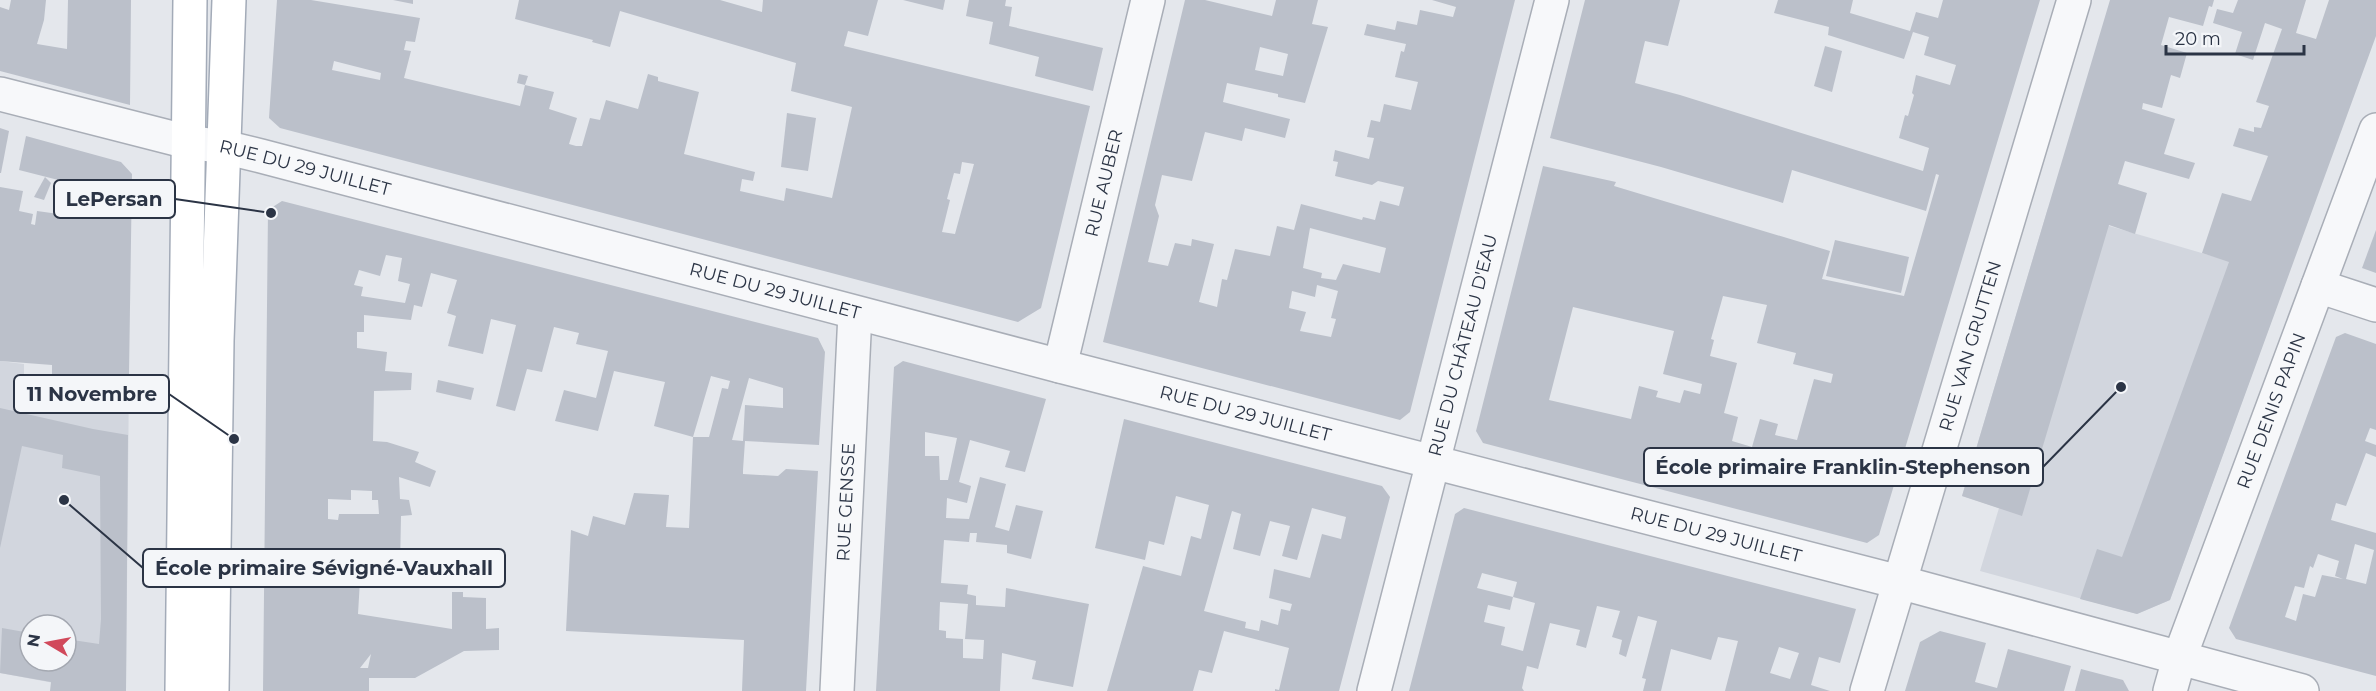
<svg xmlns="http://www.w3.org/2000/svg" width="2376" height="691" viewBox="0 0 2376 691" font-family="Montserrat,sans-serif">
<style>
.built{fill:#d2d6de;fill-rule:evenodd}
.building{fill:#bbc0ca;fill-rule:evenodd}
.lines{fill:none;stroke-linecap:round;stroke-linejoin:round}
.street-casing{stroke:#a9aeb7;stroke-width:36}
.primary-casing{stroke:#a3abb8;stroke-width:36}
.street{stroke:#f7f8fa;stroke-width:33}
.primary{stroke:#fff;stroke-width:33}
.labels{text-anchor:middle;stroke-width:5;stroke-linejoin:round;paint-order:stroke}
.street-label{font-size:18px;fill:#2b3445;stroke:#f4f6f9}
.leader{fill:none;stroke:#2b3445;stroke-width:2}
.callout-dot{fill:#2b3445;stroke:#f4f6f9;stroke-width:2}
.callout{fill:#f4f6f9;stroke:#2b3445;stroke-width:2}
.callout-label{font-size:20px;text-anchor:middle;font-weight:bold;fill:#2b3445}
</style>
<rect width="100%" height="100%" fill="#e4e7ec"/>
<g class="built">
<polygon points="2048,208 2287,278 2170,600 2137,614 1980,571 1999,508 1962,496"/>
<path d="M0 361 24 364V375L129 374 126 691H97L0 673ZM30 625H66V661H30Z"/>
</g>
<g class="building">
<polygon points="11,0 46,0 44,20 37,44 67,49 68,0 131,0 130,105 0,71 0,7 9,10"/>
<path d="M277 0H311L420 18 415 42 406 41 404 50 411 51 404 78 520 106 525 85 517 83 519 74 528 76 525 85 554 92 549 109 577 118 569 144 576 146H582L590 118 600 120 606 100 638 109 648 74 658 77V81L699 92 684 154 755 172 753 181 742 179 740 191 784 201 786 188 832 198 852 107 791 91 796 63 620 11 610 47 592 42 593 40 515 19 519 0H720L762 12 763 0H878L868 36 848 31 844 46 1090 106 1041 308 1018 322 280 128 269 118ZM334 61 381 73 380 80 332 70ZM962 162 974 164 955 234 942 232 950 200 947 199 954 173 960 174Z"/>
<polygon points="393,0 413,0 413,4"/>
<polygon points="903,0 945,0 943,10"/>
<polygon points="969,0 1006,0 1005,6 1012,7 1009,26 1103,48 1093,91 1035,76 1039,57 989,44 993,22 966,16"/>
<path d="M1185 0H1205L1272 16 1276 0H1318L1312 24 1328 27 1305 103 1278 97V94L1227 83 1223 102 1290 119 1285 138 1245 128 1242 141 1205 132 1192 181 1162 175 1155 205 1159 216 1148 262 1168 266 1175 243 1191 246 1192 239 1214 244 1199 302 1217 307 1222 279 1227 280 1235 249 1270 256 1277 226 1294 230 1301 204 1362 220 1363 217 1375 220 1380 201 1399 206 1404 187 1378 181 1372 185 1335 176 1338 162 1333 161 1335 150 1369 159 1374 138 1367 137 1371 120 1380 122 1384 104 1411 110 1418 82 1395 77 1401 51 1404 52 1406 44 1364 35 1367 24 1395 30 1397 21 1417 25 1420 10 1453 17 1456 7 1432 0H1515L1410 412 1400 420 1103 342ZM1260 47 1288 54 1283 76 1255 70ZM1310 228 1386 248 1380 273 1343 264 1336 280 1321 278 1322 273 1303 268ZM1317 285 1338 291 1331 318 1336 319 1331 337 1300 331 1306 312 1289 308 1292 291 1315 297Z"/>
<path d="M1585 0H1680L1668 46 1645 41 1635 83 1680 95 1923 171 1929 148 1899 138 1905 115 1908 116 1914 95 1912 93 1916 75 1950 85 1956 65 1924 55 1929 37 1913 32 1904 59 1828 35 1829 27 1774 13 1778 0H1853L1850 13 1910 31 1916 12 1938 18 1943 0H2040L1879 535 1867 543 1483 443 1476 431 1543 166 1616 182 1614 186 1830 251 1822 279 1904 296 1939 175 1936 174 1926 211 1792 170 1783 203 1661 167 1550 138ZM1723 296 1767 305 1757 343 1796 353 1793 364 1833 374 1831 383 1814 379 1797 440 1775 435 1778 424 1760 419 1752 447 1732 441 1738 417 1724 413 1737 363 1710 356 1714 340 1711 339ZM1573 307 1674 331 1663 374 1702 384 1700 394 1684 390 1680 403 1656 397 1658 391 1639 386 1631 419 1549 400Z"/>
<polygon points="2110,0 2214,0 2212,7 2209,6 2203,26 2169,17 2161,45 2187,53 2180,78 2171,75 2162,108 2143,103 2142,109 2175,119 2164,154 2195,163 2189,179 2125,161 2118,184 2147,193 2135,234 2109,225 2022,516 1962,496"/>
<polygon points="2238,0 2306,0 2296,33 2316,39 2329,0 2376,0 2376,36 2170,600 2137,614 2080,599 2097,549 2122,557 2229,262 2202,253 2222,193 2251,201 2268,156 2233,146 2239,128 2254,132 2254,127 2261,128 2269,106 2256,102 2282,29 2265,23 2253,60 2235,54 2242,32 2213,23 2217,9 2233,13"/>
<polygon points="1825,46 1842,51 1832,92 1814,86"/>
<polygon points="787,113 816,118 808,171 781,167"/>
<polygon points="0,128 9,131 1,173 0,173"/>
<polygon points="26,136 121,162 132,174 129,374 52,375 52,365 0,361 0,187 23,191 19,211 33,214 31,224 35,225 37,211 73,216 74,184 19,170"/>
<polygon points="45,177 51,183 44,200 34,197"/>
<path d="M282 201 818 338 825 352 819 445 745 441 743 470V474L778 476 786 469 818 471 806 691H742L744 640 566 631 571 530 588 536 593 516 625 525 634 493 669 495 666 527 689 528 693 437 654 426 665 382 614 371 598 431 555 421 564 390 596 398 608 351 576 344 579 333 554 327 542 372 527 369 515 411 496 406 516 325 491 319 483 354 448 346 456 316 447 313 457 280 431 273 422 307 414 305 411 320 364 315V332H357V348L387 352 385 371 412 373 411 390 374 391 373 441 387 442 419 452 415 462 436 471 430 487 399 477 400 499 409 500 412 515 401 516 400 567 306 560 305 577 360 580 358 614 452 629V592H463V597L486 598V629L499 628V650L464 651 415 678H369V691H263L268 210ZM386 255 402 258 398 281 410 284 405 303 361 296 363 287 354 285 359 270 380 276ZM711 376 730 381 728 389 722 388 709 437H693ZM749 378 783 388V408L745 405 743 441 732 440ZM351 490 372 491V500H378L379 514H339L338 520 328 519V499L351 500ZM371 654 368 668H360Z"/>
<polygon points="2376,230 2376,273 2362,268"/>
<polygon points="1835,240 1909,257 1901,293 1826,276"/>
<path d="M2345 333 2376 344V430L2370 428 2365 441 2376 445V457L2366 453 2346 506 2336 503 2331 520 2376 533V676L2236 639 2229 628 2336 337ZM2355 544 2374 550 2366 584 2346 579ZM2318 554 2339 561 2335 576 2343 579 2322 575 2315 597 2303 594 2296 621 2285 617 2295 586 2304 588 2310 566 2313 568Z"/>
<path d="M903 361 1046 399 1025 472 1005 467 1010 451 970 440 959 482 971 486 967 503 947 498 946 518 969 519 980 477 1006 484 995 527 1009 531 1016 505 1043 511 1031 559 1007 553V545L976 542 977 533H970L969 542 944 540 941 583 968 585 967 594 976 596V605L1005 607 1006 588 1089 604 1073 687 1032 679 1036 661 1002 653 1000 691H876L894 367ZM925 432 957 438 948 480H940L939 456H925ZM940 602 968 604 965 639 984 640 983 659 963 658V639L946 638V631L939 630Z"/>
<polygon points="438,380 474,388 471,400 436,392"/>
<polygon points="0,408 93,429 128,435 126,691 50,691 51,682 0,673 2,628 30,633 30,661 66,661 66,639 99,644 101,619 100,476 62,468 63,455 22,446 0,548"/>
<path d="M1124 419 1382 486 1390 497 1339 691H1275V689L1279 690 1289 648 1224 631 1212 673 1199 670 1193 691H1107L1143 566 1181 576 1191 536 1201 539 1209 505 1176 496 1164 545 1149 541 1145 560 1095 548ZM1312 508 1346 517 1341 539 1322 534 1310 578 1274 569 1269 598 1292 604 1290 611 1281 609 1278 625 1261 620 1259 631 1245 628 1246 622 1204 611 1232 511 1241 514 1233 549 1260 556 1270 521 1290 526 1282 556 1297 560Z"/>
<path d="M1464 508 1856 609 1840 663 1819 657 1811 685 1830 691H1725L1738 641 1718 637 1711 660 1671 649 1661 691H1643L1646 679 1642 678 1657 621 1638 616 1626 657 1619 654 1622 640 1612 637 1620 611 1597 606 1586 648 1576 645 1580 630 1550 623 1538 669 1527 666 1522 688 1524 691H1409L1455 514ZM1482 573 1517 582 1513 597 1535 603 1523 651 1501 645 1505 627 1484 622 1488 605 1510 610 1513 597 1477 588ZM1779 647 1799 653 1790 679 1770 673Z"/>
<polygon points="1940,631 1986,643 1975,682 1997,688 2008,649 2071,666 2064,691 1905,691 1920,642"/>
<polygon points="2081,669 2123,680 2129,691 2075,691"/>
</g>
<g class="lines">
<defs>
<g id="street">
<path id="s1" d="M0 94 188 142 224 147 261 156 1060 366 1899 582 2302 691"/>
<polyline points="2318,286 2376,305"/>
<path id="s2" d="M1060 366 1148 0"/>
<path id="s3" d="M837 691 855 313"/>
<path id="s4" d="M1374 691 1552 0"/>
<path id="s5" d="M1867 691 2074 0"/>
<path id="s6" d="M2170 691 2179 659 2376 130"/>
</g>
<g id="primary">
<polyline points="182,691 190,0"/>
<polyline points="212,691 217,341 229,0"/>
</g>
</defs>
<use href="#street" class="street-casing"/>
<use href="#primary" class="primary-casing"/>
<use href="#street" class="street"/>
<use href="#primary" class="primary"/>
</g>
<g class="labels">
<g class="street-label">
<text dy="6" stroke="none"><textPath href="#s1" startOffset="314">RUE DU 29 JUILLET</textPath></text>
<text dy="6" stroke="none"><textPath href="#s2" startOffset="188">RUE AUBER</textPath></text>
<text dy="6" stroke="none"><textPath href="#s1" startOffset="800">RUE DU 29 JUILLET</textPath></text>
<text dy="6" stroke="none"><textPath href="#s4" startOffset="357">RUE DU CHÂTEAU D'EAU</textPath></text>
<text dy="6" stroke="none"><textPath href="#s5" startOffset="360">RUE VAN GRUTTEN</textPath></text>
<text dy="6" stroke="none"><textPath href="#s6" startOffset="298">RUE DENIS PAPIN</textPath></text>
<text dy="6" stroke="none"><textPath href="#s1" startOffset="1286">RUE DU 29 JUILLET</textPath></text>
<text dy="6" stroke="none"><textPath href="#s3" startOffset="189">RUE GENSSE</textPath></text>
<text dy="6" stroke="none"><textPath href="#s1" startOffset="1772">RUE DU 29 JUILLET</textPath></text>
</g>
</g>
<path class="leader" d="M271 213L175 199M234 439L169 394M2121 387L2043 467M64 500L143 568"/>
<g class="callout-dot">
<circle cx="271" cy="213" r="6"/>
<circle cx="234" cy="439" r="6"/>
<circle cx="2121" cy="387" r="6"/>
<circle cx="64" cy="500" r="6"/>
</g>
<g class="callout">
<rect x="54" y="180" width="121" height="38" rx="6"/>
<rect x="14" y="375" width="155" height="38" rx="6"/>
<rect x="1644" y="448" width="399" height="38" rx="6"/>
<rect x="143" y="549" width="362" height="38" rx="6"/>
</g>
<g class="callout-label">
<text x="114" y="206">LePersan</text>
<text x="92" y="401">11 Novembre</text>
<text x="1843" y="474">École primaire Franklin-Stephenson</text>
<text x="324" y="575">École primaire Sévigné-Vauxhall</text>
</g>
<g transform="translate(48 643) rotate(280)"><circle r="28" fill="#f4f6f9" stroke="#a4a8b1" stroke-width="1.5"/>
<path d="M0-4.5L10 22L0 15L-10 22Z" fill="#d1495b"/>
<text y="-9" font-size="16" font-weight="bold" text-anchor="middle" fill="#2b3445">N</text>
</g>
<path d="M2166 45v9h138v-9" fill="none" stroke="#2b3445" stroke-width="3"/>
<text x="2175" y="45" font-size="18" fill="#2b3445" stroke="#f4f6f9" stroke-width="4.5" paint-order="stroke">20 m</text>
</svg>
